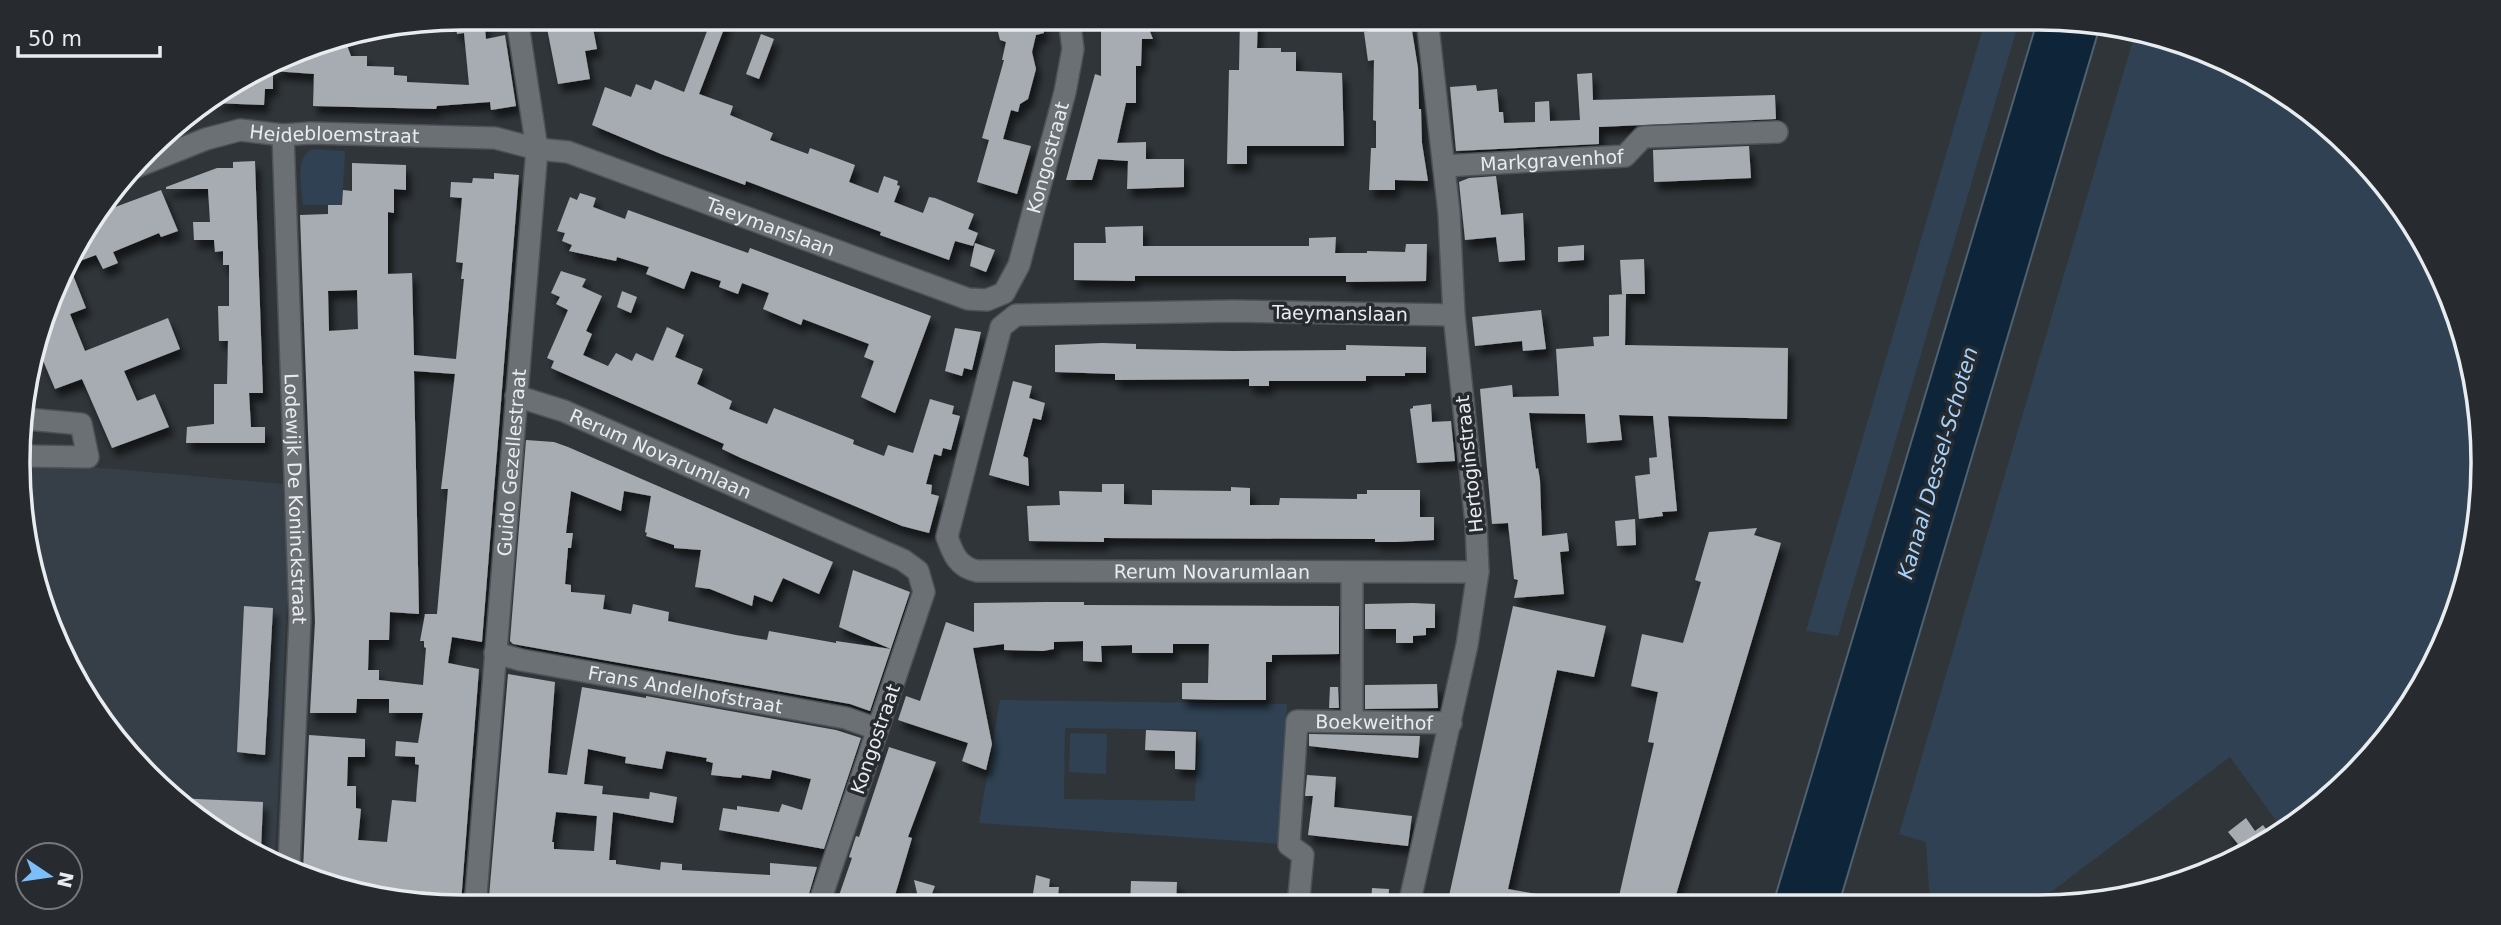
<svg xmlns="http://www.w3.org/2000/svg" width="2501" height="925" viewBox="0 0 2501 925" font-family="'DejaVu Sans',sans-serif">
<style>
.built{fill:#363f47}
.green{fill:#2f4152;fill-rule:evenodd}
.water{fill:#0e2539;stroke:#506170;stroke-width:2}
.building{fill:#a6acb1;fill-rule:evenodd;filter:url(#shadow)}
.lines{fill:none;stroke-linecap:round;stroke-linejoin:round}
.minor-casing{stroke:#4e5256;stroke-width:24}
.minor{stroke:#6b7075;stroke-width:21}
.labels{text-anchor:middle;stroke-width:7;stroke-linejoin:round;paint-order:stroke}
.street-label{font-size:19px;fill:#e9ecef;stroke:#272b2f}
.water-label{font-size:21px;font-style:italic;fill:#a3d2fe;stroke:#272b2f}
.rim{fill:none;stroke:#e9ecef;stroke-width:3.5}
</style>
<defs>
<filter id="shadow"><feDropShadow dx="4.5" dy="8" stdDeviation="3.5" flood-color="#0009"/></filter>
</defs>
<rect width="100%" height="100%" fill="#303539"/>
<polygon class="built" points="23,461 283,484 288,577 275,857 192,816 92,709 26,550"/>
<g class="green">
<polygon points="1986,18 2020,18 1838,636 1806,631"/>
<polygon points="2136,30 2154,33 2310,110 2424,240 2480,405 2468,578 2409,709 2332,797 2283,830 2230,757 2035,904 1930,904 1926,842 1899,834"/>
<path d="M312 149 345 151 342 205H303C302 187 294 159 312 149Z"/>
<path d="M1000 700 1287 704 1281 844 979 823ZM1065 728 1198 730 1195 801 1064 799Z"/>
<polygon points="1070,733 1107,734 1106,774 1069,772"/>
</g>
<polygon class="water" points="2038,18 2100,26 1839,904 1773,904"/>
<g class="building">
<polygon points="463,18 484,18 486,39 505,35 516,106 491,110 490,102 437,106 436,109 313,106 314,74 273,71 273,89 265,89 264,105 212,103 319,41 344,37 351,56 367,56 367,66 394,67 394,75 407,76 407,82 469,85 464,33 457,34 455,19"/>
<polygon points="545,18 586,18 587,24 592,23 597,49 585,51 590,79 558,84"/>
<polygon points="712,18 727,21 699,94 733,106 730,115 773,133 770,140 808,154 810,148 855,165 849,182 878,193 884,176 898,181 897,185 900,186 894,202 923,213 929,197 935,198 974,214 968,229 978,233 973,246 955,241 949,260 880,235 881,232 746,181 745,185 661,154 592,125 605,87 631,97 636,84 651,90 655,80 684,92"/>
<polygon points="1008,18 1040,18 1044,33 1036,35 1032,52 1036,69 1028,99 1020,104 1018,112 1011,110 1003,139 1031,146 1017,194 977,182 989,140 982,138 1004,60 1002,60 1006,42 1000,40 996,24 1009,21"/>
<polygon points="1240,18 1258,18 1257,48 1281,48 1281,52 1296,52 1296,71 1342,73 1344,146 1247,146 1247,164 1227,164 1229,70 1239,70"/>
<polygon points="1145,19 1153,39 1142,39 1141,66 1136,66 1136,103 1126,103 1117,143 1146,142 1146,159 1184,159 1184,187 1127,189 1128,161 1098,159 1092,180 1066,180 1095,74 1101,76 1101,20"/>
<polygon points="1411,24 1418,68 1419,109 1421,109 1422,143 1428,181 1395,180 1395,190 1369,190 1371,148 1376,148 1376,121 1373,120 1374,60 1368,61 1364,32"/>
<polygon points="761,34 774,39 759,79 746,74"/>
<polygon points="1592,73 1593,100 1775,95 1776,119 1599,127 1599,144 1456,151 1450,87 1476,85 1477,91 1497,89 1499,112 1503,112 1504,123 1535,122 1535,102 1549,101 1550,121 1580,120 1577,74"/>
<polygon points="1749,146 1751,178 1654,182 1653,150"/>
<polygon points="255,161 263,393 249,393 251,427 265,427 265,443 186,443 187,427 214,424 214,384 227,384 228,341 219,341 218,306 229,306 229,265 223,265 223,251 215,252 214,240 194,240 193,222 210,222 208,189 166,189 166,187 217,168 233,168 233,162"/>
<path d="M352 163 406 165V190L394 189V213L388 212V274L412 273 414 355 456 359 464 279H461L463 263 456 262 462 198 450 197 451 182 472 183 473 178 494 179V173L519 175 482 642 452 637 448 663 479 669 461 903 395 899 347 892 303 871 309 735 365 739V757H348L347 786H356V808L361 809 358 840 387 842 392 800 416 802 417 787 419 765 415 764V757L395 756 396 741 418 743 423 713H389V699H357L356 713H310L315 622 300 215 328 214V205H342L343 190 352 191ZM357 290 358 329 329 331 328 291ZM414 371 455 374 441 489H448L437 614H425L420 641H424V647L426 648 423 685 379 680V670H368L369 640H389L390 612 419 614Z"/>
<polygon points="1496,176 1501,215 1523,213 1525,260 1499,262 1496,237 1465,240 1459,182 1469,178"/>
<polygon points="161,190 178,231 161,237 159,233 113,252 118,263 103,269 96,255 69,265 86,308 70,314 85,351 168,318 180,349 124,371 137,401 155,394 169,427 112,448 82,379 55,389 39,351 77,240 99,213"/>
<polygon points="580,193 596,198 593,207 625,219 628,210 748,253 750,248 931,316 895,413 861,397 874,361 864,357 869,344 803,319 801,325 763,309 769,293 742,283 738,294 719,287 721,281 691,271 684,289 646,274 649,267 617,257 616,261 569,251 572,245 562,241 565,233 557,231 570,197 577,200"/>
<polygon points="1143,226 1143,246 1309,246 1309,238 1336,237 1335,253 1367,253 1367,251 1405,252 1406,244 1427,244 1426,281 1346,282 1346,276 1135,276 1135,281 1074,280 1074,243 1106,243 1105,227"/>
<polygon points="975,243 995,250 986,272 970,266"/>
<polygon points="1584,245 1584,260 1558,262 1558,247"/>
<polygon points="1644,259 1645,294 1622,294 1620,260"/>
<polygon points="561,271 586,279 582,287 602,296 586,331 592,334 583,355 608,366 616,353 632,361 636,353 653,361 667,327 684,335 675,357 703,369 697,384 732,401 729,409 767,424 774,408 854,440 853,444 884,456 888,445 913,453 930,399 954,406 952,414 960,416 951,450 943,448 941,456 934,454 926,484 932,485 931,494 939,496 929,533 902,526 741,458 722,449 724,444 551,368 554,361 547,358 568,310 556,304 560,297 551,293"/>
<polygon points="622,291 637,297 631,313 617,307"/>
<polygon points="1626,294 1625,345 1788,348 1787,419 1668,416 1677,511 1662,512 1663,516 1639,519 1635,476 1650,474 1649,458 1657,457 1653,416 1619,415 1622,440 1587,443 1585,414 1529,413 1536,469 1538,468 1540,480 1542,536 1567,533 1569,551 1560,552 1564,594 1514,598 1518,580 1514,579 1508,523 1492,524 1480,389 1512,385 1513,397 1559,396 1556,349 1594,346 1593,337 1609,336 1609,295"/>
<polygon points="1541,310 1546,349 1523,351 1522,341 1475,346 1472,317"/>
<polygon points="955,328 981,332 972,370 964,368 962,376 945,371"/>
<polygon points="1102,343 1136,344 1136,349 1232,351 1346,350 1346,345 1426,347 1426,373 1405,373 1405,376 1366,376 1366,381 1269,381 1269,386 1249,386 1249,379 1115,380 1115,374 1055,372 1055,345"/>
<polygon points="1013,381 1032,386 1029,398 1045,403 1041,420 1033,418 1023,456 1028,458 1029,486 989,475"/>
<polygon points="1431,404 1432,422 1451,421 1455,461 1417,463 1410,409 1413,408 1413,406"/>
<polygon points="526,440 554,442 568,447 833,562 819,594 783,578 772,602 754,595 752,606 710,589 695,587 701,550 674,548 674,545 646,536 647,533 645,532 651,496 624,491 621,511 571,491 566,533 573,533 571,548 568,548 565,584 571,585 571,592 605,595 603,609 631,614 633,604 669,612 668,621 736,635 767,640 769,631 836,643 836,641 891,649 839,627 853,570 910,592 870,711 850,704 513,644 510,641"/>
<polygon points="1102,484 1124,484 1124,504 1152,505 1152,490 1231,491 1231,487 1250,488 1250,505 1279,505 1280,498 1357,499 1357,494 1367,494 1367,490 1420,490 1420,517 1434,517 1434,540 1396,542 1375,542 1375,539 1104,538 1104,542 1029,541 1027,506 1060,505 1059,491 1102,492"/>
<polygon points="1635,519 1636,545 1617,546 1615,521"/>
<polygon points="1757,528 1754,535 1781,543 1673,905 1617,905 1654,743 1648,742 1658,692 1631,686 1642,634 1683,643 1701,582 1695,580 1709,532"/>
<polygon points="1046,602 1084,602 1084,605 1339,606 1339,654 1272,655 1272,662 1266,662 1266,700 1218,700 1182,699 1182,683 1208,683 1209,644 1173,644 1173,653 1132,653 1132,645 1101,646 1102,662 1083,661 1083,641 1054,642 1054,649 1043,651 1004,650 1004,644 973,648 992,744 986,770 962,761 968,743 898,720 906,696 920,701 946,622 974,632 974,603"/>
<polygon points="1413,603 1435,604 1435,628 1426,628 1426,635 1413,636 1413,643 1396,643 1396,629 1365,629 1365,604"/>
<polygon points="244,606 273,608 265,755 237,752"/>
<polygon points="1513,606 1606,626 1594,677 1557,670 1508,889 1554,897 1553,905 1447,905"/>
<path d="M508 674 555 682 548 773 567 775 582 687 646 698V696L836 730 861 738 824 849 719 830 723 808 737 810V806L779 812 782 804 802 810 811 779 772 770 770 779 742 775 741 778 711 775 713 763 706 761 707 758 666 751 662 769 625 763 626 757 588 749 584 784 603 786 602 794 649 799 650 792 677 797 673 823 613 812 609 860H616V864L660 870 661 862 682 864V870L770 875V863L817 867 805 907H520L495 905 489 897ZM556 812 597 816 594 851 554 849V842H552Z"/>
<polygon points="1437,684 1438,708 1365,709 1365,685"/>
<polygon points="1338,685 1339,708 1329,708 1330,687 1338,687"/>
<polygon points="1146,730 1196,732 1195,770 1175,769 1175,751 1145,750"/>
<polygon points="1309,734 1420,736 1418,758 1309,746"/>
<polygon points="889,747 936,762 908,837 912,838 893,902 870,895 865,907 835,907 852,858 849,857 856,836 859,837"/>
<polygon points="1307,775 1336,777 1334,807 1412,816 1408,846 1308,835 1313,796 1305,796"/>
<polygon points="175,798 263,802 261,850 192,816"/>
<polygon points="2246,818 2255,831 2263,825 2272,837 2230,863 2224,855 2238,844 2228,832"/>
<polygon points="1036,875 1050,879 1049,887 1059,887 1057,906 1031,906"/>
<polygon points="914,880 935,886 927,906 920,906"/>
<polygon points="1131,881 1177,882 1176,903 1169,903 1169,906 1130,906"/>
<polygon points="1372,888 1389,889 1388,905 1371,905"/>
</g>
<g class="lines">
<defs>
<g id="minor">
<path id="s1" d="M283 135 300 618 289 864"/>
<path id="s2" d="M138 166 206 139 240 130 283 135 310 133 495 138 537 149 568 152 968 299 987 300 1004 293 1019 265 1065 92 1073 49 1069 18"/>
<path id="s3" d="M1444 166 1625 156 1643 137 1777 132"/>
<path id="s4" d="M1454 315 1234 311 1016 315 1001 327 947 537C953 554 958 567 977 571L1478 572"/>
<path id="s5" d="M516 396 564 411 903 560 918 571 924 592 818 907"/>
<polyline points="22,410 27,419 81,424 88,457 23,456"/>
<polyline points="1352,573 1352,721"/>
<path id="s6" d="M495 653 521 660 846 718 877 729"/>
<polyline points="1409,905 1467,645 1478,572 1476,524 1454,315 1449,213 1427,18"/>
<path id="s7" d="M1298 906 1303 855 1289 845 1297 721 1451 723"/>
<path id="s8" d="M475 907 537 149 517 18"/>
</g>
</defs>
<use href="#minor" class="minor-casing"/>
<use href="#minor" class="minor"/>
</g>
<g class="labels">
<g class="street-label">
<text dy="7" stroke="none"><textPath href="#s2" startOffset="203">Heidebloemstraat</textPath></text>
<text dy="7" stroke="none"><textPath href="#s2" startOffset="1045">Kongostraat</textPath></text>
<text dy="7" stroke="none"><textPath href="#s3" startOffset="108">Markgravenhof</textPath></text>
<text dy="7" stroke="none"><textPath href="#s2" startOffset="654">Taeymanslaan</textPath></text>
<text transform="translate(1340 313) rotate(1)" y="7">Taeymanslaan</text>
<text dy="7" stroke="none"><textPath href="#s5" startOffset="156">Rerum Novarumlaan</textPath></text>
<text dy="7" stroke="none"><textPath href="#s8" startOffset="446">Guido Gezellestraat</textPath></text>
<text transform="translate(1469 464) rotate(-96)" y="7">Hertoginstraat</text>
<text dy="7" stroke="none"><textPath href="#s1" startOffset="364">Lodewijk De Koninckstraat</textPath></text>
<text dy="7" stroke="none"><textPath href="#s4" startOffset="957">Rerum Novarumlaan</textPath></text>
<text dy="7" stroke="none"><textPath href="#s6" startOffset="194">Frans Andelhofstraat</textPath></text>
<text dy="7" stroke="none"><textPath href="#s7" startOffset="270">Boekweithof</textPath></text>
<text transform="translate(875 739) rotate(-71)" y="7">Kongostraat</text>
</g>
<g class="water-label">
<text transform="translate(1938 463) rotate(-74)" y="7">Kanaal Dessel-Schoten</text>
</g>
</g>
<path d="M0 0H2501V925H0ZM462 30H2039A432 432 0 0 1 2471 462V463A432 432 0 0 1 2039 895H462A432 432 0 0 1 30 463V462A432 432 0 0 1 462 30Z" fill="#272b2f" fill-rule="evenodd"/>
<path class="rim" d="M462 30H2039A432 432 0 0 1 2471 462V463A432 432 0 0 1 2039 895H462A432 432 0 0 1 30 463V462A432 432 0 0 1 462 30Z"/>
<g transform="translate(49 876) rotate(103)"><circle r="33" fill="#272b2f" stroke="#75787c" stroke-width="2"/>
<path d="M0-5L12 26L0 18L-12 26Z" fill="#7cbef9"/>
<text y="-10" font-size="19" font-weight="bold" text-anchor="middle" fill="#e9ecef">N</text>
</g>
<path d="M18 46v10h142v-10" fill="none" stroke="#e9ecef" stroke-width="3.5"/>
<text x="28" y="46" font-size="21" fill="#e9ecef" stroke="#272b2f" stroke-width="5" paint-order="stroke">50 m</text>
</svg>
